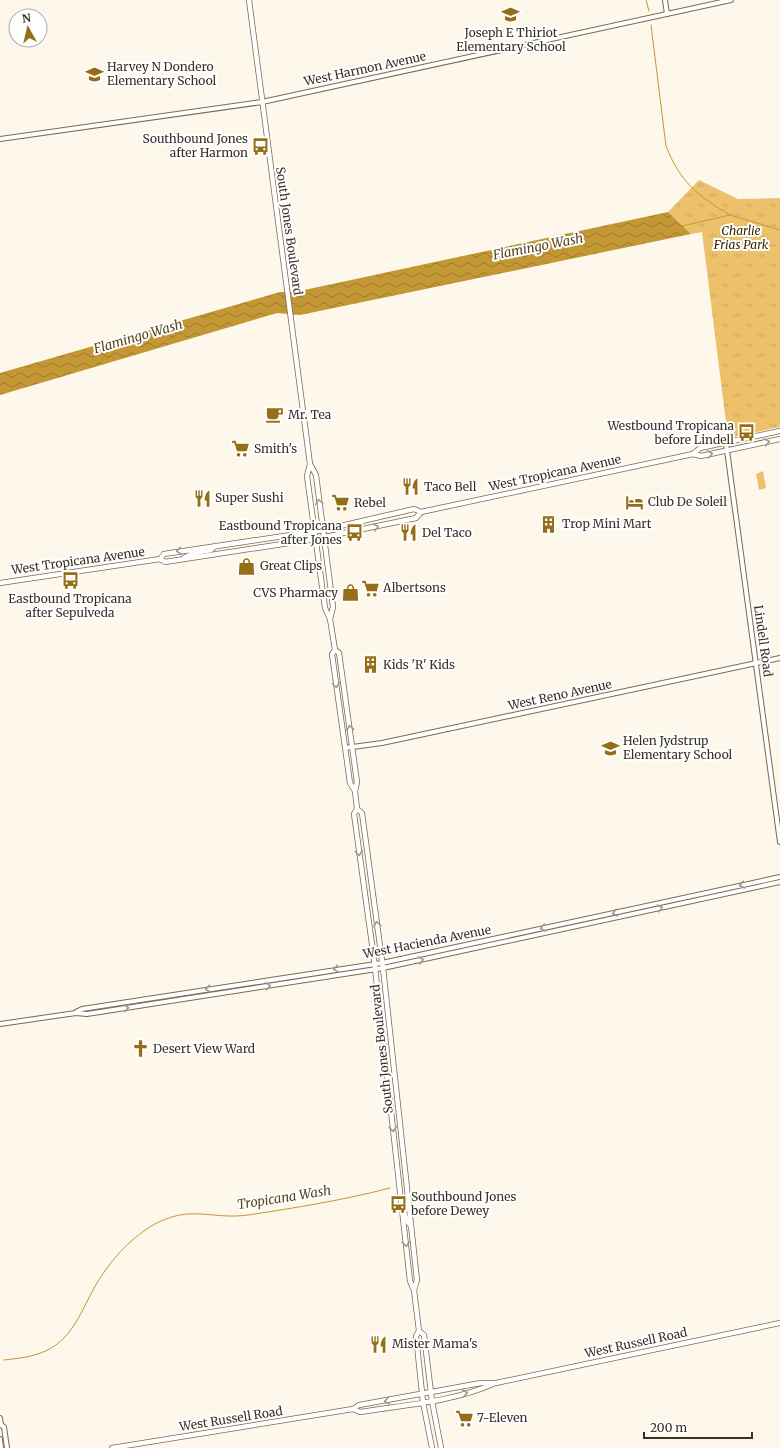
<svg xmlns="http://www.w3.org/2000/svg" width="780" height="1448" viewBox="0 0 780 1448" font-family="Merriweather,serif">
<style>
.park{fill:url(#park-tufts)}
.garden{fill:#edc16b}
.water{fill:url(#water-waves)}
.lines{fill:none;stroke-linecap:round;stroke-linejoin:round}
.stream{stroke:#c49735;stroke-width:1}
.secondary-casing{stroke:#796a50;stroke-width:6}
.primary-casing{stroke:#796a50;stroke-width:6}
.secondary{stroke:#fff;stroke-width:4}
.primary{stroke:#fff;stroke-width:4.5}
.oneway{stroke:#9c9892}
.labels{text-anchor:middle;stroke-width:4;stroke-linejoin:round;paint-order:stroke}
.poi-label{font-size:12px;fill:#383226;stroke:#fff;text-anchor:start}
.street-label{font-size:12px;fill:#383226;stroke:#fff}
.park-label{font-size:12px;font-style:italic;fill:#3b2800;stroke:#fff}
.water-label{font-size:13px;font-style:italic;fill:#5a461f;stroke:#fff}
</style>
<defs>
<pattern id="park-tufts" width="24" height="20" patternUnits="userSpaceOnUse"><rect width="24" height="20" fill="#edc16b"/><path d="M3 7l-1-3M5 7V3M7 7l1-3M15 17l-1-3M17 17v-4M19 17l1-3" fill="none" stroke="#cca65d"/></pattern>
<pattern id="water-waves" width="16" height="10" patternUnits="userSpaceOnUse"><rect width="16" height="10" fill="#c49735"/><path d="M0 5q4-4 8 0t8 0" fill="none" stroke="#a07c2d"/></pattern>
</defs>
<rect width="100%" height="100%" fill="#fef7eb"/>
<polygon class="park" points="699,180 738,199 780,198 780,427 728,438 702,232 691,234 668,212"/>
<polygon class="garden" points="763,471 766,488 759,490 756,474"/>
<polygon class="water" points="668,212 691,234 300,315 277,313 0,395 0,373 280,292 295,292"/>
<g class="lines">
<g class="stream">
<polyline points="646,0 649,11"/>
<path d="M651 25 666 146C680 182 698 196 730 215"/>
<polyline points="682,226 730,215 780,230"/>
<path d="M4 1360C22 1358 41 1356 56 1345 75 1331 83 1308 94 1288 109 1262 128 1240 153 1225 191 1204 211 1220 248 1215 295 1208 344 1200 390 1188"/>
</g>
<defs>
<g id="secondary">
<polyline points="665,0 667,14"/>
<polyline points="0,139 262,102 731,0"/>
<polyline points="726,443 780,842"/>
<polyline points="345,748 382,743 780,658"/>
<polyline points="76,1012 82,1009 382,963 780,877"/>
<polyline points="0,1024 76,1013 87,1014 383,968 780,882"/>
<polyline points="0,1418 1,1425 4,1427 7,1448"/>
<polyline points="0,1439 1,1448"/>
</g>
<g id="primary">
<polyline points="249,0 310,464 316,475 333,607 330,619"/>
<polyline points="693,454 701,456 780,439"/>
<polyline points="310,464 307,476 325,608 330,619 335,650 339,653 357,782 355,791 357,809 354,814 374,959 410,1281 414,1290 419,1331 424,1335 432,1401 441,1448"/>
<polyline points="184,558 191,554 211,550 215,546"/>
<polyline points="160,559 164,554 323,530 414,509 421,512"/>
<polyline points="0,583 160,559 165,562 315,539 416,518 421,512 693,454 700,448 780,431"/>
<polyline points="335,650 332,654 350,783 355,791"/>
<polyline points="357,809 362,813 383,968 417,1280 414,1290"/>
<polyline points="404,1212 407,1221 411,1226"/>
<polyline points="419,1331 416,1336 423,1402 432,1448"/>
<path d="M353 1409 360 1412C404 1405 452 1402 493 1384"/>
<polyline points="112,1448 353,1409 359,1405 481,1383 496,1383 780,1323"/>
</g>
</defs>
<use href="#secondary" class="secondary-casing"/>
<use href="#primary" class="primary-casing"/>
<use href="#secondary" class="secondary"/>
<use href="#primary" class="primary"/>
</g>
<defs><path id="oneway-chevron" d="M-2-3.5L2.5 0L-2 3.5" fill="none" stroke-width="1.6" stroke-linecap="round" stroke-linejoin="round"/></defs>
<g class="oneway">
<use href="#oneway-chevron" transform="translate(767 442) rotate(-12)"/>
<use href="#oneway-chevron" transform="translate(710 454) rotate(-12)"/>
<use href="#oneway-chevron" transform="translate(319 502) rotate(-97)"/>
<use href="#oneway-chevron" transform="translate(376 527) rotate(-12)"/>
<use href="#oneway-chevron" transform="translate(179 551) rotate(171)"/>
<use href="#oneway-chevron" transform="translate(336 685) rotate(82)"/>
<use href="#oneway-chevron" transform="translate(350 728) rotate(-98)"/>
<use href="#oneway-chevron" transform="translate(359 853) rotate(82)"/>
<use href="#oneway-chevron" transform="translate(742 885) rotate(168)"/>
<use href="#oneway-chevron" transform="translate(660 908) rotate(-12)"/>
<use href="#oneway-chevron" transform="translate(615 913) rotate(168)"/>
<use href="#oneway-chevron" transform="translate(377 924) rotate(-98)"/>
<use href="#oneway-chevron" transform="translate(543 928) rotate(168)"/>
<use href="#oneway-chevron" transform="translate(421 960) rotate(-12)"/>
<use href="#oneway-chevron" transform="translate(336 969) rotate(171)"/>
<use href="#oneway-chevron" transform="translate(268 986) rotate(-9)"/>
<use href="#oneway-chevron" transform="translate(208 989) rotate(171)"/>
<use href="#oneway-chevron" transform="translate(126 1008) rotate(-9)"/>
<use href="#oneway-chevron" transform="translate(393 1129) rotate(83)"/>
<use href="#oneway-chevron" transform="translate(406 1244) rotate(84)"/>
<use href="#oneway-chevron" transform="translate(465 1393) rotate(-12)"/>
<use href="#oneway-chevron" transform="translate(387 1401) rotate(170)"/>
</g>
<defs>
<symbol id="school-bare" viewBox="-9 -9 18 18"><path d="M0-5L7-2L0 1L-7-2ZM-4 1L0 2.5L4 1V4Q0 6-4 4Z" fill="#956f18" stroke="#fff" stroke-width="2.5" paint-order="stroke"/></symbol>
<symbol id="bus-bare" viewBox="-9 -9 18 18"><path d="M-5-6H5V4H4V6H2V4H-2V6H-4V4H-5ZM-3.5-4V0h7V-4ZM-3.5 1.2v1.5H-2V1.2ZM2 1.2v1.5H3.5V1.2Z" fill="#956f18" stroke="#fff" stroke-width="2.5" paint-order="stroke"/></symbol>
<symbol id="cafe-bare" viewBox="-9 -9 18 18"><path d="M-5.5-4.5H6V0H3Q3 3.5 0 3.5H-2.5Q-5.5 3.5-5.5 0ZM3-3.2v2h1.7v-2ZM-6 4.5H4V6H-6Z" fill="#956f18" stroke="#fff" stroke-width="2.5" paint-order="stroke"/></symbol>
<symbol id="supermarket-bare" viewBox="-9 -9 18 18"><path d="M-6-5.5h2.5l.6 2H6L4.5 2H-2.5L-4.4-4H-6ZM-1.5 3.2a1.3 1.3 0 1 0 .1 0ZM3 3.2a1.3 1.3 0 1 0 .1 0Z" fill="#956f18" stroke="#fff" stroke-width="2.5" paint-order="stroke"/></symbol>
<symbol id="restaurant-bare" viewBox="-9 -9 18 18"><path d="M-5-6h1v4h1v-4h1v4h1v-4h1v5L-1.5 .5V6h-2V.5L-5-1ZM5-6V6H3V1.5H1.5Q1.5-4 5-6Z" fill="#956f18" stroke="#fff" stroke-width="2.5" paint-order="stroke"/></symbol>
<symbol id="hotel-bare" viewBox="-9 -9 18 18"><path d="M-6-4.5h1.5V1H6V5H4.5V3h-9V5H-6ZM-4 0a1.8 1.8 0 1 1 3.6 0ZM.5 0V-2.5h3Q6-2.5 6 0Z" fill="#956f18" stroke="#fff" stroke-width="2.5" paint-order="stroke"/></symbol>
<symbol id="building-bare" viewBox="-9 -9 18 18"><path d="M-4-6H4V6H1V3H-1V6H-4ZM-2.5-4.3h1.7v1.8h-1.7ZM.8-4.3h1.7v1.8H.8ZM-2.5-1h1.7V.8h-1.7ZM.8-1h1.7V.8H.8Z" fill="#956f18" stroke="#fff" stroke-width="2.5" paint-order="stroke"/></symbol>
<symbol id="shop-bare" viewBox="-9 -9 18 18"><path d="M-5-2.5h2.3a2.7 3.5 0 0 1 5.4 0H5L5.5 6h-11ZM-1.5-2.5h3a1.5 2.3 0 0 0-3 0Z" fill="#956f18" stroke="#fff" stroke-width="2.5" paint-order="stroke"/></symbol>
<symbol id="church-bare" viewBox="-9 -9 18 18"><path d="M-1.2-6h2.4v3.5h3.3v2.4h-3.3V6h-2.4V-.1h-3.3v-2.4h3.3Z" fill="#956f18" stroke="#fff" stroke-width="2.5" paint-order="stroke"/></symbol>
</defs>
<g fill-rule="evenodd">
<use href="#school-bare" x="498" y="2" width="25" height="25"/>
<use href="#school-bare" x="82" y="62" width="25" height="25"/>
<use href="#bus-bare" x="248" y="134" width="25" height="25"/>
<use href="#cafe-bare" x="262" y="402" width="25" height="25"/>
<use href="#bus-bare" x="734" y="420" width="25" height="25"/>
<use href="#supermarket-bare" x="228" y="436" width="25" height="25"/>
<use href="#restaurant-bare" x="398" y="474" width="25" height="25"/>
<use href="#restaurant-bare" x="190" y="486" width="25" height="25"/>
<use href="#hotel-bare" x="622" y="490" width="25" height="25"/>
<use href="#supermarket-bare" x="328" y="490" width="25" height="25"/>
<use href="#building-bare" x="536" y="512" width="25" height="25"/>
<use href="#bus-bare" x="342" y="520" width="25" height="25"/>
<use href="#restaurant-bare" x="396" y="520" width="25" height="25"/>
<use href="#shop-bare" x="234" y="554" width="25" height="25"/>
<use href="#bus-bare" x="58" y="568" width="25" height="25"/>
<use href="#supermarket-bare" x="358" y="576" width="25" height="25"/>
<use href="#shop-bare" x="338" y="580" width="25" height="25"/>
<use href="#building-bare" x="358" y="652" width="25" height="25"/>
<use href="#school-bare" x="598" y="736" width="25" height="25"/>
<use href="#church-bare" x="128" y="1036" width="25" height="25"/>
<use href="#bus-bare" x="386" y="1192" width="25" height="25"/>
<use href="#restaurant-bare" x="366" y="1332" width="25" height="25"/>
<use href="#supermarket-bare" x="452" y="1406" width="25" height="25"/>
</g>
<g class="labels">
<g class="poi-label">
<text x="511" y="37" text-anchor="middle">Joseph E Thiriot<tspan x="511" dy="14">Elementary School</tspan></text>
<text x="107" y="71">Harvey N Dondero<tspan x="107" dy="14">Elementary School</tspan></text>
<text x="248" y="143" text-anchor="end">Southbound Jones<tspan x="248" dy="14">after Harmon</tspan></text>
<text x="288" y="419">Mr. Tea</text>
<text x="734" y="430" text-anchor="end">Westbound Tropicana<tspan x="734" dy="14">before Lindell</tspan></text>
<text x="254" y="453">Smith's</text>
<text x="424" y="491">Taco Bell</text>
<text x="215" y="502">Super Sushi</text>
<text x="648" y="506">Club De Soleil</text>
<text x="354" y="507">Rebel</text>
<text x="562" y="528">Trop Mini Mart</text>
<text x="342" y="530" text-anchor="end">Eastbound Tropicana<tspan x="342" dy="14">after Jones</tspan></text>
<text x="422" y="537">Del Taco</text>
<text x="260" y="570">Great Clips</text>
<text x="383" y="592">Albertsons</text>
<text x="338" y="597" text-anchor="end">CVS Pharmacy</text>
<text x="70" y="603" text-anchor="middle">Eastbound Tropicana<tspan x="70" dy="14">after Sepulveda</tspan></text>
<text x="383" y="669">Kids 'R' Kids</text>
<text x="623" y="745">Helen Jydstrup<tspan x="623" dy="14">Elementary School</tspan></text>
<text x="153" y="1053">Desert View Ward</text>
<text x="411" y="1201">Southbound Jones<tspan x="411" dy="14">before Dewey</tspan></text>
<text x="392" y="1348">Mister Mama's</text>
<text x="477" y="1422">7-Eleven</text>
</g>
<g class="street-label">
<text transform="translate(365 69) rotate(-12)" y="4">West Harmon Avenue</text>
<text transform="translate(289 231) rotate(82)" y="4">South Jones Boulevard</text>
<text transform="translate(555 473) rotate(-12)" y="4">West Tropicana Avenue</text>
<text transform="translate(78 561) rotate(-8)" y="4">West Tropicana Avenue</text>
<text transform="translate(763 641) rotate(82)" y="4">Lindell Road</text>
<text transform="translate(560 695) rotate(-12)" y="4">West Reno Avenue</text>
<text transform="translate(427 942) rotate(-11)" y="4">West Hacienda Avenue</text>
<text transform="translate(382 1049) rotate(-96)" y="4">South Jones Boulevard</text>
<text transform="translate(636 1343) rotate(-12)" y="4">West Russell Road</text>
<text transform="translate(231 1419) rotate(-9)" y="4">West Russell Road</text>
</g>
<g class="park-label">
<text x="741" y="235">Charlie<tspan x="741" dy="14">Frias Park</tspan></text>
</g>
<g class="water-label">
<text transform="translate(538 246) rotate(-11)" y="5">Flamingo Wash</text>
<text transform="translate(138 336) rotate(-16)" y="5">Flamingo Wash</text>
<text transform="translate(284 1197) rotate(-9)" y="5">Tropicana Wash</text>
</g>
</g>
<g transform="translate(28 28) rotate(352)"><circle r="19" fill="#ffffff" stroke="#afada8"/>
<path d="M0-3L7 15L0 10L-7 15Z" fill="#956f18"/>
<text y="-6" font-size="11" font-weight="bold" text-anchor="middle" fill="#383226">N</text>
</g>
<path d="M644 1432v6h108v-6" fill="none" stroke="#383226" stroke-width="2"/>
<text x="650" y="1432" font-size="12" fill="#383226" stroke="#ffffff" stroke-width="3" paint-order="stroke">200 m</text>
</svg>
